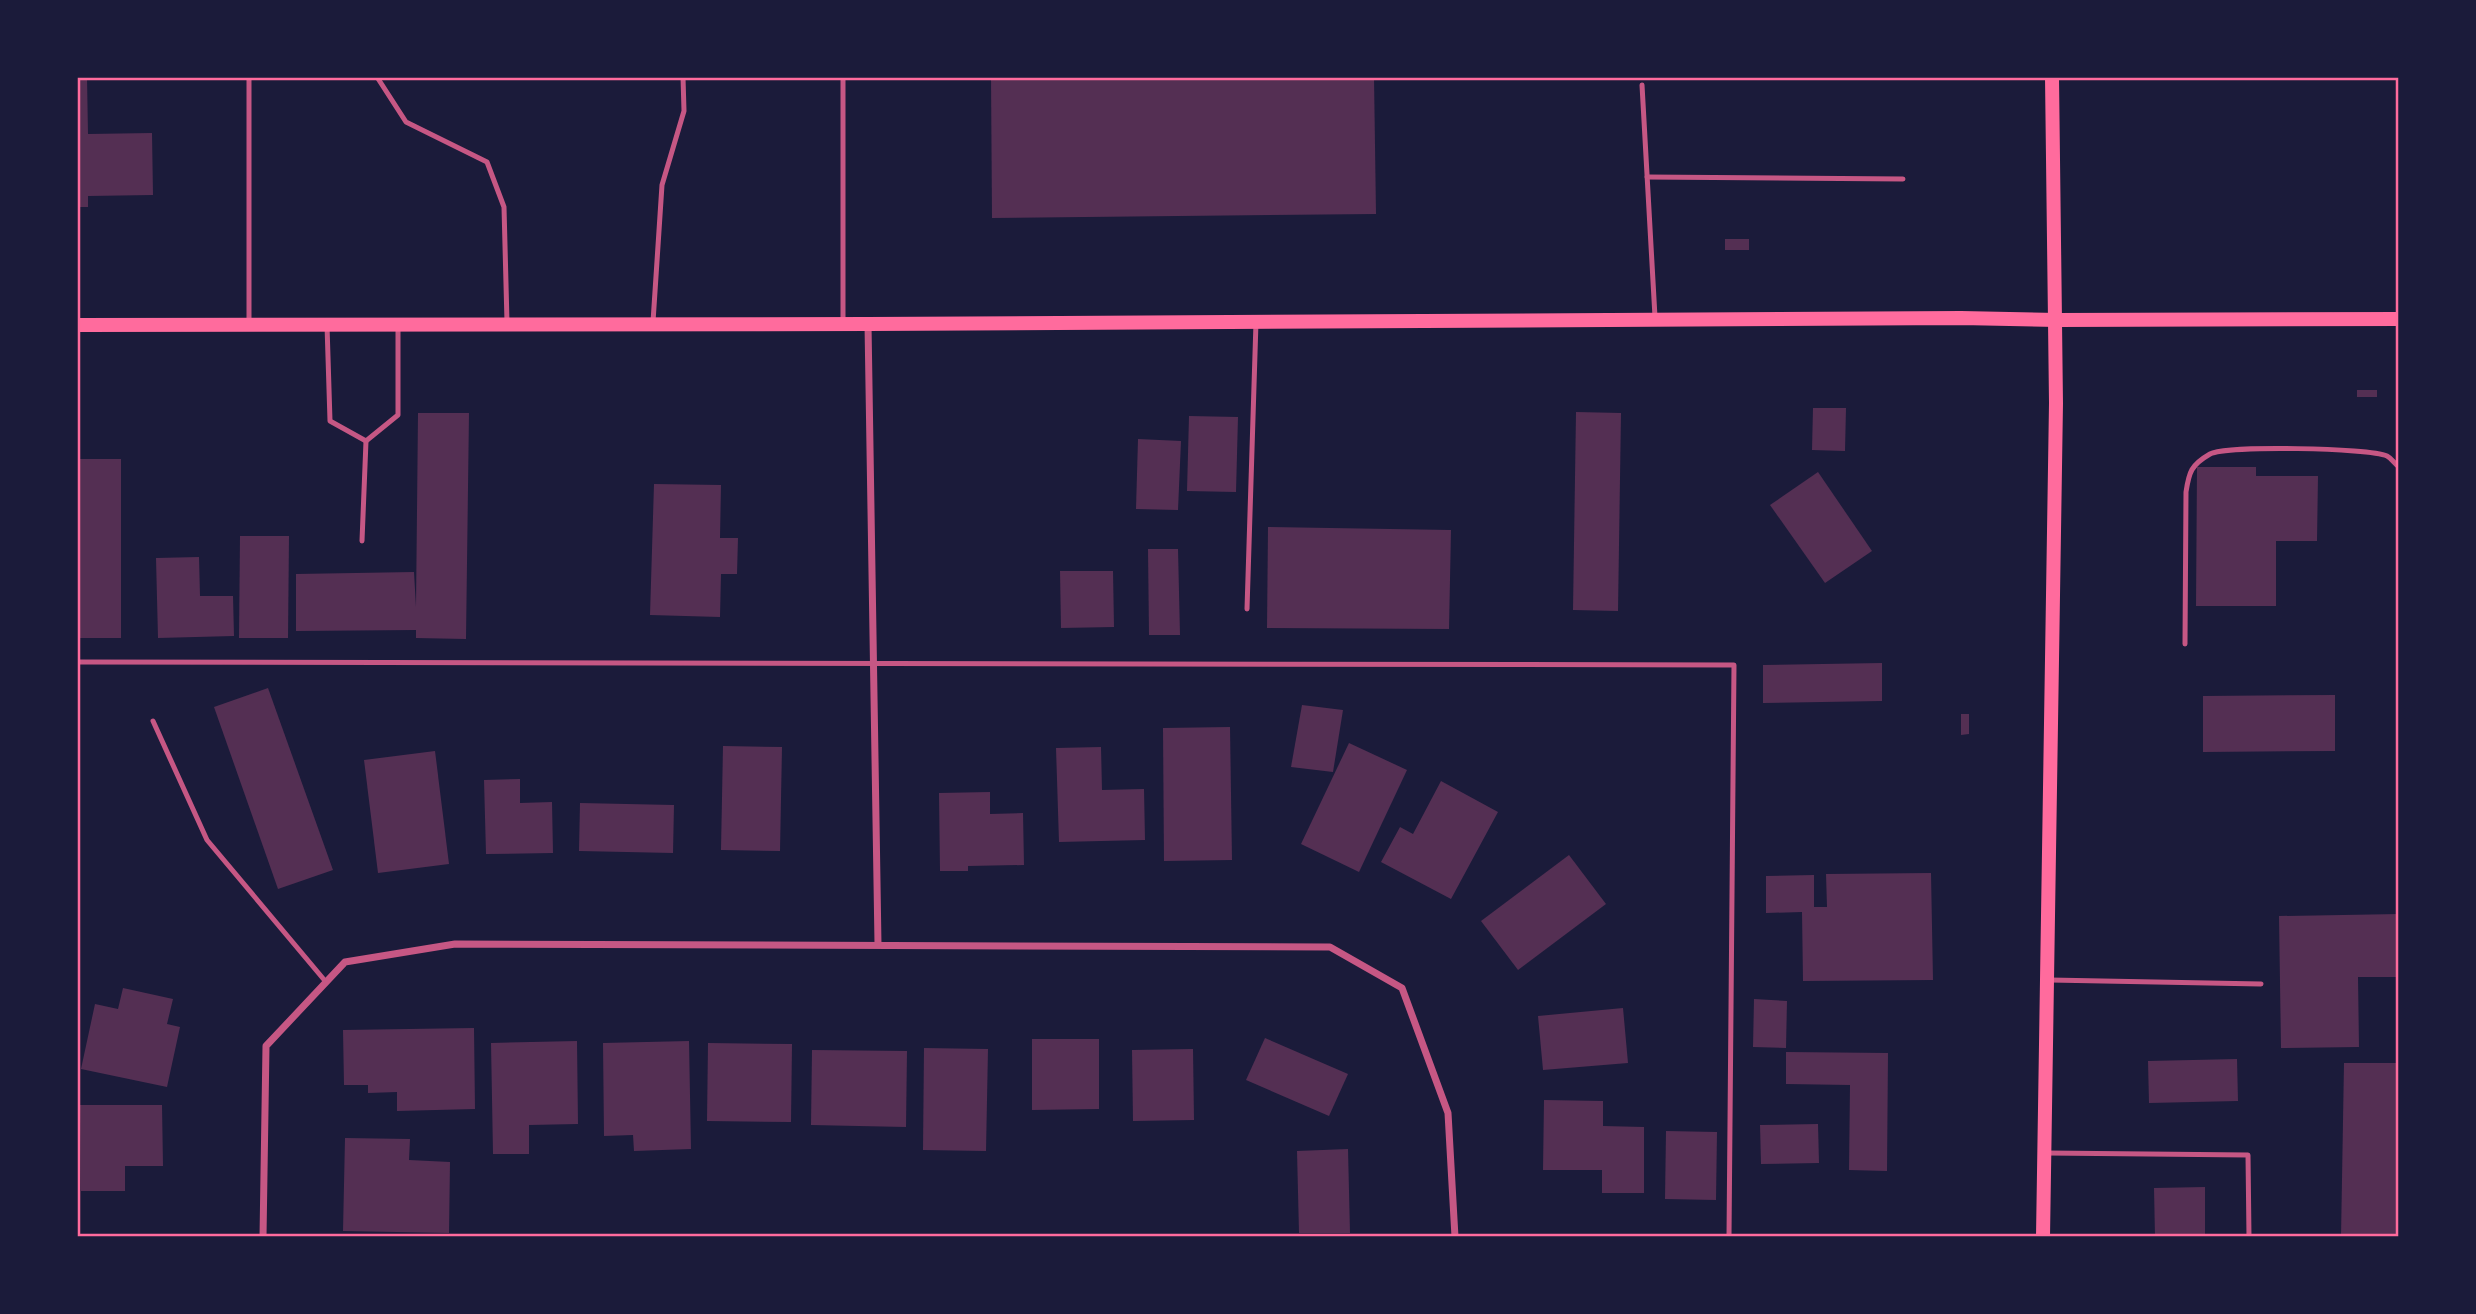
<svg xmlns="http://www.w3.org/2000/svg" width="2476" height="1314" viewBox="0 0 2476 1314" font-family="'Nunito Sans',sans-serif">
<style>
.building{fill:#542f53}
.lines{fill:none;stroke-linecap:round;stroke-linejoin:round}
.service{stroke:#c65784;stroke-width:5}
.minor{stroke:#c65784;stroke-width:7}
.secondary{stroke:#ff6b9d;stroke-width:14}
.neatline{fill:none;stroke:#ff6b9d;stroke-width:2.5}
</style>
<rect width="100%" height="100%" fill="#1b1b3a"/>
<g class="building">
<polygon points="77,77 87,77 88,134 152,133 153,195 88,196 88,207 77,207"/>
<polygon points="991,77 1374,77 1376,214 992,218"/>
<rect x="1725" y="239" width="24" height="11"/>
<rect x="2357" y="390" width="20" height="7"/>
<polygon points="1813,408 1846,408 1845,451 1812,450"/>
<polygon points="1576,412 1621,413 1618,611 1573,610"/>
<polygon points="418,413 469,413 466,639 416,638 416,630 296,631 296,574 414,572 416,607"/>
<polygon points="1189,416 1238,417 1236,492 1187,491"/>
<polygon points="1138,439 1181,441 1178,510 1136,509"/>
<rect x="77" y="459" width="44" height="179"/>
<polygon points="2197,467 2256,467 2256,476 2318,476 2317,541 2276,541 2276,606 2196,606"/>
<polygon points="1818,472 1872,551 1825,583 1770,505"/>
<polygon points="654,484 721,485 720,538 738,538 737,574 721,574 720,617 650,615"/>
<polygon points="1268,527 1451,530 1449,629 1267,628"/>
<polygon points="240,536 289,536 288,638 239,638"/>
<polygon points="1148,549 1178,549 1180,635 1149,635"/>
<polygon points="199,557 200,596 233,596 234,636 158,638 156,558"/>
<polygon points="1060,571 1113,571 1114,627 1061,628"/>
<polygon points="1882,663 1882,701 1763,703 1763,665"/>
<polygon points="268,688 333,870 278,889 214,707"/>
<polygon points="2335,695 2335,751 2203,752 2203,696"/>
<polygon points="1302,705 1343,710 1333,772 1291,767"/>
<polygon points="1961,714 1969,714 1969,734 1961,735"/>
<polygon points="1230,727 1232,860 1164,861 1163,728"/>
<polygon points="1349,743 1407,770 1359,872 1301,844"/>
<polygon points="723,746 782,747 780,851 721,850"/>
<polygon points="1101,747 1102,790 1144,789 1145,840 1059,842 1056,748"/>
<polygon points="435,751 449,864 378,873 364,760"/>
<polygon points="520,779 520,803 552,802 553,853 486,854 484,780"/>
<polygon points="1441,781 1498,812 1451,899 1381,862 1400,827 1413,834"/>
<polygon points="990,792 990,814 1023,813 1024,865 968,866 968,871 940,871 939,793"/>
<polygon points="580,803 674,805 673,853 579,851"/>
<polygon points="1569,855 1606,904 1518,970 1481,921"/>
<polygon points="1931,873 1933,980 1803,981 1802,912 1766,913 1766,876 1814,875 1814,907 1827,907 1826,874"/>
<polygon points="2399,914 2399,977 2358,977 2359,1047 2281,1048 2279,916"/>
<polygon points="123,988 173,999 167,1024 180,1027 167,1087 81,1069 95,1004 118,1009"/>
<polygon points="1754,999 1787,1001 1786,1048 1753,1047"/>
<polygon points="1623,1008 1628,1063 1543,1070 1538,1016"/>
<polygon points="474,1028 475,1109 397,1111 397,1092 368,1093 368,1085 344,1085 343,1030"/>
<polygon points="1265,1038 1348,1074 1329,1116 1246,1080"/>
<polygon points="1032,1039 1099,1039 1099,1109 1032,1110"/>
<polygon points="577,1041 578,1124 529,1125 529,1154 493,1154 491,1043"/>
<polygon points="689,1041 691,1149 634,1151 633,1135 604,1136 603,1043"/>
<polygon points="708,1043 792,1044 791,1122 707,1121"/>
<polygon points="924,1048 988,1049 986,1151 923,1150"/>
<polygon points="1193,1049 1194,1120 1133,1121 1132,1050"/>
<polygon points="812,1050 907,1051 906,1127 811,1125"/>
<polygon points="1786,1052 1888,1053 1887,1171 1849,1170 1850,1085 1786,1084"/>
<polygon points="2237,1059 2238,1101 2149,1103 2148,1061"/>
<polygon points="2344,1063 2399,1063 2399,1237 2341,1237"/>
<polygon points="1544,1100 1603,1101 1603,1126 1644,1127 1644,1193 1602,1193 1602,1170 1543,1170"/>
<polygon points="80,1105 162,1105 163,1166 125,1166 125,1191 81,1191"/>
<polygon points="1818,1124 1819,1163 1761,1164 1760,1125"/>
<polygon points="1666,1131 1717,1132 1716,1200 1665,1199"/>
<polygon points="345,1138 410,1139 409,1160 450,1162 449,1233 343,1231"/>
<polygon points="1348,1149 1350,1233 1299,1233 1297,1151"/>
<polygon points="2205,1187 2205,1236 2155,1237 2154,1188"/>
</g>
<g class="lines">
<g class="service">
<polyline points="249,77 249,322"/>
<polyline points="377,77 406,122 487,162 504,207 507,322"/>
<polyline points="843,77 843,321"/>
<polyline points="1642,85 1655,317"/>
<polyline points="1647,177 1903,179"/>
<polyline points="653,322 662,185 684,111 683,77"/>
<polyline points="327,325 330,421 366,441 398,415 398,326"/>
<polyline points="362,541 366,441"/>
<polyline points="1247,609 1256,322"/>
<path d="M2185 644 2186 492C2189 472 2191 465 2210 454 2226 445 2369 448 2387 456 2391 458 2395 464 2399 467"/>
<polyline points="77,662 1734,665 1729,1237"/>
<polyline points="153,721 207,840 326,982"/>
<polyline points="2050,980 2261,984"/>
<polyline points="2047,1153 2248,1155 2249,1237"/>
</g>
<g class="minor">
<polyline points="868,324 878,944"/>
<polyline points="263,1237 266,1046 345,962 455,944 1330,947 1402,988 1448,1113 1455,1237"/>
</g>
<g class="secondary">
<polyline points="77,325 868,324 1961,318 2057,320 2399,319"/>
<polyline points="2043,1237 2056,403 2052,77"/>
</g>
</g>
<rect width="2476" height="1314" fill="none" stroke="#1b1b3a" stroke-width="158"/>
<rect x="79" y="79" width="2318" height="1156" class="neatline"/>
</svg>
